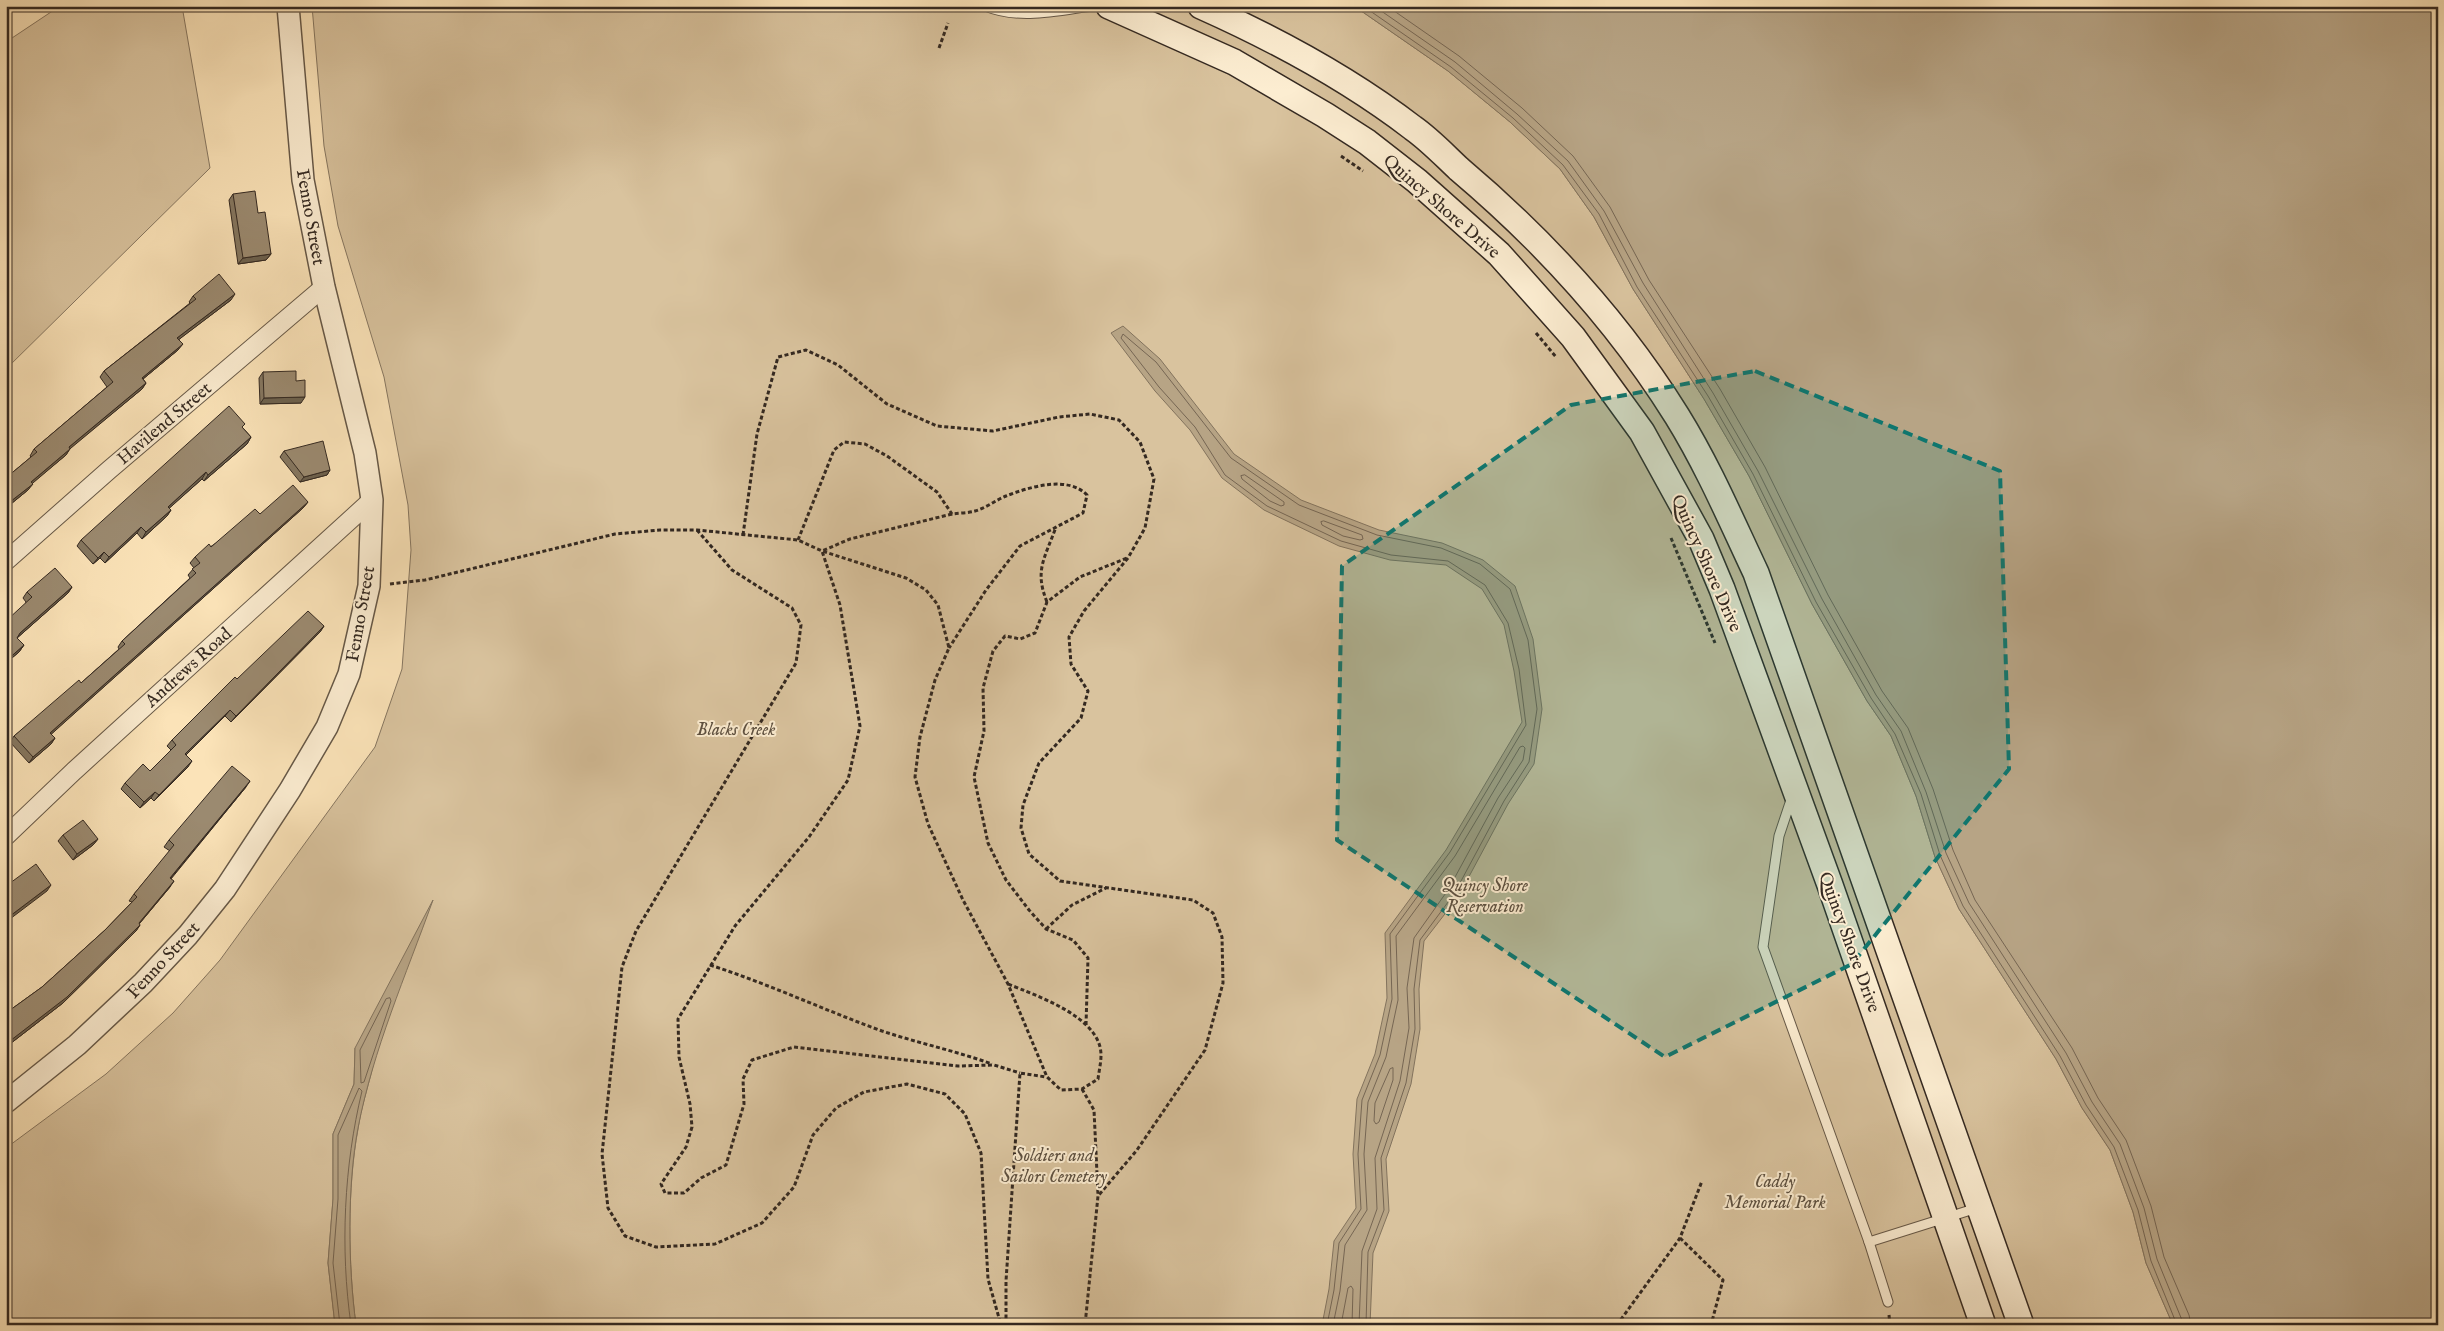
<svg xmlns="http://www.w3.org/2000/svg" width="2444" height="1331" viewBox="0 0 2444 1331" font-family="'IM FELL English',serif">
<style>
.green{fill:#d9c39e;stroke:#867660}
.water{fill:#b7a485;stroke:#83735d}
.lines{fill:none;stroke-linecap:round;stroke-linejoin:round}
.shore{stroke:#766653;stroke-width:1}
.service-casing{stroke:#665847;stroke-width:11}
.minor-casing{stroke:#665847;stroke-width:20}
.tertiary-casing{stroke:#665847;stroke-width:24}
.secondary-casing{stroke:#342921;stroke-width:28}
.path{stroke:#342921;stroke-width:3;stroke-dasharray:4 2.5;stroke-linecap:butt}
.service{stroke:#fcedd1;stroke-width:9}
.minor{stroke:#fcedd1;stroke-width:18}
.tertiary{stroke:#fcedd1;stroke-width:21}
.secondary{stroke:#fcedd1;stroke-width:25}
.wall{fill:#857760;stroke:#342921}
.shaded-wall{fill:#6c614e;stroke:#342921}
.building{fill:#9b8a70;stroke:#342921}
.marked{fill:#0f766e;fill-opacity:0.2;stroke:#0f766e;stroke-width:4;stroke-dasharray:10 6;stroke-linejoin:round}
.labels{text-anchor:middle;stroke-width:4;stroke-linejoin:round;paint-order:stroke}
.street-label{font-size:18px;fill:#342921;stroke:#fcedd1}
.park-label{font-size:18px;font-style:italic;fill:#5d5040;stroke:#fcedd1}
</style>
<rect width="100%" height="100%" fill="#fbe3b8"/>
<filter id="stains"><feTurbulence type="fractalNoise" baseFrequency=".004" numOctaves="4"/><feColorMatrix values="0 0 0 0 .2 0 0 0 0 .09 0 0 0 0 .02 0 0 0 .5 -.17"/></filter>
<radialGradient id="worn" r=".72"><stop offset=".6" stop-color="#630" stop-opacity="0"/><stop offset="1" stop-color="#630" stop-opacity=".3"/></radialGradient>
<g class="green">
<polygon points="60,6 182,6 210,168 6,369 6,42"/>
<path d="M312 6H1354L1448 71 1510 122 1560 169 1594 217 1633 289 1704 399 1749 476 1812 604 1867 701 1891 736 1916 796 1935 857 1959 909 2056 1059 2082 1108 2110 1150 2133 1212 2146 1263 2173 1325H356C348 1264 347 1189 358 1129 361 1108 368 1087 373 1066L355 1048 354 1084 333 1134V1199L328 1263 335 1325H6V1148L106 1074 173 1013 220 960 375 747 402 669 411 550 408 505 384 377 338 226 324 146Z"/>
</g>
<g class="water">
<polygon points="1354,6 2438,6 2438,1325 2173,1325 2146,1263 2133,1212 2110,1150 2082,1108 2056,1059 1959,909 1935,857 1916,796 1891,736 1867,701 1812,604 1749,476 1704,399 1633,289 1594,217 1560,169 1510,122 1448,71"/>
<polygon points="1123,326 1160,359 1234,454 1301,500 1379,530 1442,543 1483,560 1515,586 1533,639 1542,709 1534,764 1508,804 1458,897 1424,941 1419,989 1420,1029 1411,1084 1386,1159 1389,1211 1373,1253 1370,1325 1322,1325 1329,1289 1334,1241 1356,1208 1353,1154 1357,1099 1375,1054 1387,998 1385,933 1446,850 1522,722 1514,671 1504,625 1482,589 1446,565 1390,560 1339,546 1264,510 1222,478 1190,430 1155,391 1111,333"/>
<path d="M433 900C406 975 373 1050 358 1128 347 1186 348 1266 356 1325H335L328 1263 333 1199V1134L354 1084 355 1048Z"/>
</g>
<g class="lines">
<g class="shore">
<polyline points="1363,6 1451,67 1513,118 1563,165 1599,214 1637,287 1708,396 1753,474 1816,602 1871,698 1895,734 1921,794 1940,855 1963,906 2060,1056 2086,1105 2114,1147 2138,1210 2151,1261 2177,1325"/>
<polyline points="1374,6 1455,62 1517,114 1568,161 1604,211 1643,283 1713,393 1758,471 1822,599 1876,695 1901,731 1926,792 1946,853 1969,903 2066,1053 2092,1102 2120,1144 2144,1208 2157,1259 2184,1325"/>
<polyline points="1387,6 1459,56 1522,108 1573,156 1610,207 1649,280 1720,389 1765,467 1828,595 1882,691 1908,728 1933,789 1953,850 1975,900 2072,1048 2098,1098 2126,1140 2151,1206 2164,1257 2189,1315 2191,1325"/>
<polygon points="1245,475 1284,502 1284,505 1281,506 1270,501 1242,479 1241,476"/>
<polygon points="1324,521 1362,535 1363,539 1360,540 1343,536 1322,525 1321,522"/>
<polygon points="390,998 391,1001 364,1082 361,1083 360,1050 386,999"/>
<polygon points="1393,1068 1393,1080 1379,1122 1376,1124 1374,1121 1375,1103 1390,1069"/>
<path d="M340 1325 333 1263 338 1199V1135L359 1088 362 1091C344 1166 340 1248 351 1325"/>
<polyline points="1327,1325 1334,1290 1339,1243 1361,1209 1358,1154 1362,1100 1380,1055 1392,999 1390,934 1450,852 1526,725 1519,669 1508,623 1485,585 1448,561 1391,555 1341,541 1267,506 1225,475 1195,427 1159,387 1121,338 1123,334 1156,362 1231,458 1299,505 1377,535 1441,548 1480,564 1510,589 1528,640 1537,709 1529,762 1504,801 1454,894 1420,940 1414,989 1415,1029 1406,1083 1381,1158 1384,1210 1368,1252 1366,1325"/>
<polyline points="1333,1325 1340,1291 1345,1245 1367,1210 1364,1154 1368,1102 1386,1057 1398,1000 1396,936 1455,856 1520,747 1523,746 1525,748 1523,760 1498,798 1448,890 1414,938 1407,988 1409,1028 1400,1081 1375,1158 1377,1209 1362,1251 1359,1325"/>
<polyline points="1341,1325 1348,1288 1351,1286 1353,1289 1352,1325"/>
</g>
<defs>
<g id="service">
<path d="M985 6C1019 20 1056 11 1091 6"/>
<polyline points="1792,797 1779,836 1763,947 1869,1242 1977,1208"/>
<polyline points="1869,1242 1888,1302"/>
</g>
<g id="minor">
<polyline points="6,561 109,470 324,287"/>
<polyline points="6,836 74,771 372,500"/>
</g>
<polyline id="tertiary" points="6,1102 77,1045 143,983 188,935 225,889 290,790 327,727 349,674 369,586 372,500 365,453 324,287 303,180 288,6"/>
<g id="secondary">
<polyline points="1109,6 1234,62 1325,115 1367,142 1417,181 1499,254 1573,337 1642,432 1701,539 1722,589 1830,885 1983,1325"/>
<path d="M1201 6C1275 39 1349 79 1413 128 1430 140 1444 155 1459 169 1543 240 1619 323 1677 416 1708 466 1731 520 1756 573L2021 1325"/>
</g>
</defs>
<use href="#service" class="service-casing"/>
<use href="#minor" class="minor-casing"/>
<use href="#tertiary" class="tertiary-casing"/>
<use href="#secondary" class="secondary-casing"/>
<g class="path">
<polyline points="939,48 948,23"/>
<polyline points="1341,156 1363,171"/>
<polyline points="1536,333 1556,357"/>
<polyline points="952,514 850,539 822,551 840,605 860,726 848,780 809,837 735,926 678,1019 679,1057 690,1104 692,1127 686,1147 661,1184 665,1193 684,1193 701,1178 726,1165 744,1104 743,1079 752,1060 794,1047 958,1066 994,1065 1020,1073"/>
<polyline points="697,530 732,570 792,608 801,625 796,663 636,931 622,967 602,1154 608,1208 625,1236 656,1247 715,1244 762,1223 794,1187 813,1135 836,1108 864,1092 907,1084 945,1094 965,1114 981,1153 988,1279 1001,1325"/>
<polyline points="743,535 757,434 778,357 806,350 838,365 887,404 937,426 993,431 1059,417 1090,414 1119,420 1140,442 1154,479 1145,528 1128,558 1084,611 1069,637 1071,664 1088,691 1081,718 1039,763 1023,805 1021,828 1029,854 1060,881 1193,900 1213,913 1222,937 1223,983 1205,1050 1137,1150 1098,1196 1085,1325"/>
<polyline points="1671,538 1715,643"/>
<path d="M798 540 834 450 844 442 865 444 887 456 937 492 952 514C959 513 968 513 975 511 986 508 996 500 1006 496 1029 487 1068 475 1087 495L1083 513 1020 546 986 590 949 648"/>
<path d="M390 584 425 580 615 534 660 530H697L798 540 822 551 906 578 926 590 938 605 949 648 935 680 920 737 915 777 928 824 963 900 1008 984 1047 1077 1061 1090 1082 1089 1098 1079C1099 1071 1101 1063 1101 1055 1101 1017 1037 996 1008 984"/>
<path d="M1047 602C1034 570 1045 558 1056 527"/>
<polyline points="1046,929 1072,905 1106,888"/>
<path d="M710 965C769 984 824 1010 882 1031 918 1043 956 1051 992 1064"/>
<polyline points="1086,1025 1088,958 1073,940 1046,929 1029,910 1006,880 988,843 974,777 984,731 983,688 993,651 1005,636 1020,639 1035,633 1047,602 1080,577 1127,558"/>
<polyline points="1082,1089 1094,1110 1098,1195"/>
<polyline points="1680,1238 1723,1280 1711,1325"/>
<polyline points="1889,1315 1890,1325"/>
<polyline points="1006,1325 1006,1281 1020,1073 1046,1077"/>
<polyline points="1617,1325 1680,1238 1702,1181"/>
</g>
<use href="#service" class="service"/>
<use href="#minor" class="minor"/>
<use href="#tertiary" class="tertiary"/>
<use href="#secondary" class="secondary"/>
</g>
<g class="wall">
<polygon points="233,194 258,213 271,254 266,260 238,264 229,200"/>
<polygon points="193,296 231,300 179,339 178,350 143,379 146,383 142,389 70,448 66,455 32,483 28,490 6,508 6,477 7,477 31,457 30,456 34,449 107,387 100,377 104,371 190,303 189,302"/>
<polygon points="263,372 296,381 301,403 260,404 259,378"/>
<polygon points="243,428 251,437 247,444 204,481 202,479 169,508 171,510 167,516 142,539 137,533 105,563 100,558 93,564 77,546 81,540"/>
<polygon points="284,451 330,470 327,475 300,482 280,457"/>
<polygon points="308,502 303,508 51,734 55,738 51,744 29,763 10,742 14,736 81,683 119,649 118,647 122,641 190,578 188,575 194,568 190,563 195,557 260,514"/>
<polygon points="72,587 68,593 17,638 24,645 19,652 6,663 26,602 23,598 27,592"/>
<polygon points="324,626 320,632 231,722 225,716 186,755 188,767 154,801 151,798 140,808 121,789 125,783 150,771 171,750 167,746 172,740 237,679"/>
<polygon points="246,787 171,879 170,887 139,924 140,925 136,931 63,1003 6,1047 6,1013 42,987 105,930 132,902 129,901 134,894 170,851 164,847 169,840"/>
<polygon points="63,835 98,839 93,845 73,860 58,841"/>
</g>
<g class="shaded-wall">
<polygon points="271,254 266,260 238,264 243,258"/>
<polygon points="235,294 231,300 173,344 177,338"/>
<polygon points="183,344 178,350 137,384 142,378"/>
<polygon points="146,383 142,389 65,453 69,447"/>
<polygon points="305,397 301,403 260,404 264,398"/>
<polygon points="251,437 247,444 204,481 208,475"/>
<polygon points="70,449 66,455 27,488 31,482"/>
<polygon points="330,470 327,475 300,482 304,477"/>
<polygon points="206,472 202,479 164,513 168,507"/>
<polygon points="33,484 28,490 6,508 6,505"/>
<polygon points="308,502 303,508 46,739 50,733"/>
<polygon points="171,510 167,516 142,539 146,532"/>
<polygon points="141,527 137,533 105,563 109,557"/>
<polygon points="104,552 100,558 93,564 98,558"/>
<polygon points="72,587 68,593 16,639 20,633"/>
<polygon points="324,626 320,632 231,722 236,716"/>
<polygon points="24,645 19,652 6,663 6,661"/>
<polygon points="230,710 225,716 181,760 185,754"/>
<polygon points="55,738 51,744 29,763 33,757"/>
<polygon points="192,761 188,767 154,801 159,795"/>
<polygon points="250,781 246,787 166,884 170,878"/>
<polygon points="155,792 151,798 140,808 144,802"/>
<polygon points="98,839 93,845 73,860 77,854"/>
<polygon points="174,881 170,887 135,929 139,923"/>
<polygon points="51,885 47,891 6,922 6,919"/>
<polygon points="140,925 136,931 63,1003 6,1047 6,1044"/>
</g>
<g class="building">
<polygon points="255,191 258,213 265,212 271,254 243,258 233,194"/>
<polygon points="219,274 235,294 177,338 183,344 142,378 146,383 69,447 70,449 31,482 33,484 6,505 6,477 7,477 37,452 34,449 113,382 104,371 196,299 193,296"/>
<polygon points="296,371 296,381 305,380 305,397 264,398 263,372"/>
<polygon points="229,406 245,424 242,427 251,437 208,475 206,472 168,507 171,510 146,532 141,527 109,557 104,552 98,558 81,540"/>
<polygon points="323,441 330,470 304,477 284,451"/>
<polygon points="293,485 308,502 50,733 55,738 33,757 14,736 79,680 81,683 125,644 122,641 196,573 192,569 200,563 195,557 209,544 211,547 255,509 260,514"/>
<polygon points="55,568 72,587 20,633 17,638 24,645 6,661 6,621 32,597 27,592"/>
<polygon points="308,611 324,626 236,716 230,710 185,754 192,761 159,795 155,792 144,802 125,783 143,764 150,771 176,745 172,740 235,677 237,679"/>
<polygon points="232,766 250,781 170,878 174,881 139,923 140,925 67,997 6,1044 6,1013 42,987 105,930 137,897 134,894 174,845 169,840"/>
<polygon points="83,820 98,839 77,854 63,835"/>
<polygon points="36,864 51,885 6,919 6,892 9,890 6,886"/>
</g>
<path class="marked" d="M1755 371 2000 471 2009 769 1852 964 1665 1057 1337 840 1342 566 1571 405Z"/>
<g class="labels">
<g class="street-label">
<text transform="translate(1442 206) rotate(41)" y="6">Quincy Shore Drive</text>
<text transform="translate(311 217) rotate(80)" y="6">Fenno Street</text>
<text transform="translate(164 423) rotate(-40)" y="6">Havilend Street</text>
<text transform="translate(1707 563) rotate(66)" y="6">Quincy Shore Drive</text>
<text transform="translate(360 614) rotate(-80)" y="6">Fenno Street</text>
<text transform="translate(188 667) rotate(-42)" y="6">Andrews Road</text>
<text transform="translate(1850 942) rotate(70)" y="6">Quincy Shore Drive</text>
<text transform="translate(163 960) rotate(-47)" y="6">Fenno Street</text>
</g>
<g class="park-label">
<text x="736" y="735">Blacks Creek</text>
<text x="1485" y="891">Quincy Shore<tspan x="1485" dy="21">Reservation</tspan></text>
<text x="1054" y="1161">Soldiers and<tspan x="1054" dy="21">Sailors Cemetery</tspan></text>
<text x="1775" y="1187">Caddy<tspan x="1775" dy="21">Memorial Park</tspan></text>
</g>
</g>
<rect width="2444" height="1331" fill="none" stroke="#fbe3b8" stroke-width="25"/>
<rect x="8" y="8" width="2429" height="1316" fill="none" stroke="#342921" stroke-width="2.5"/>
<rect x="12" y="12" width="2419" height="1306" fill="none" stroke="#342921"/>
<rect width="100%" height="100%" filter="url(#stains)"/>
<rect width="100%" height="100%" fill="url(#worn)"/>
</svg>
